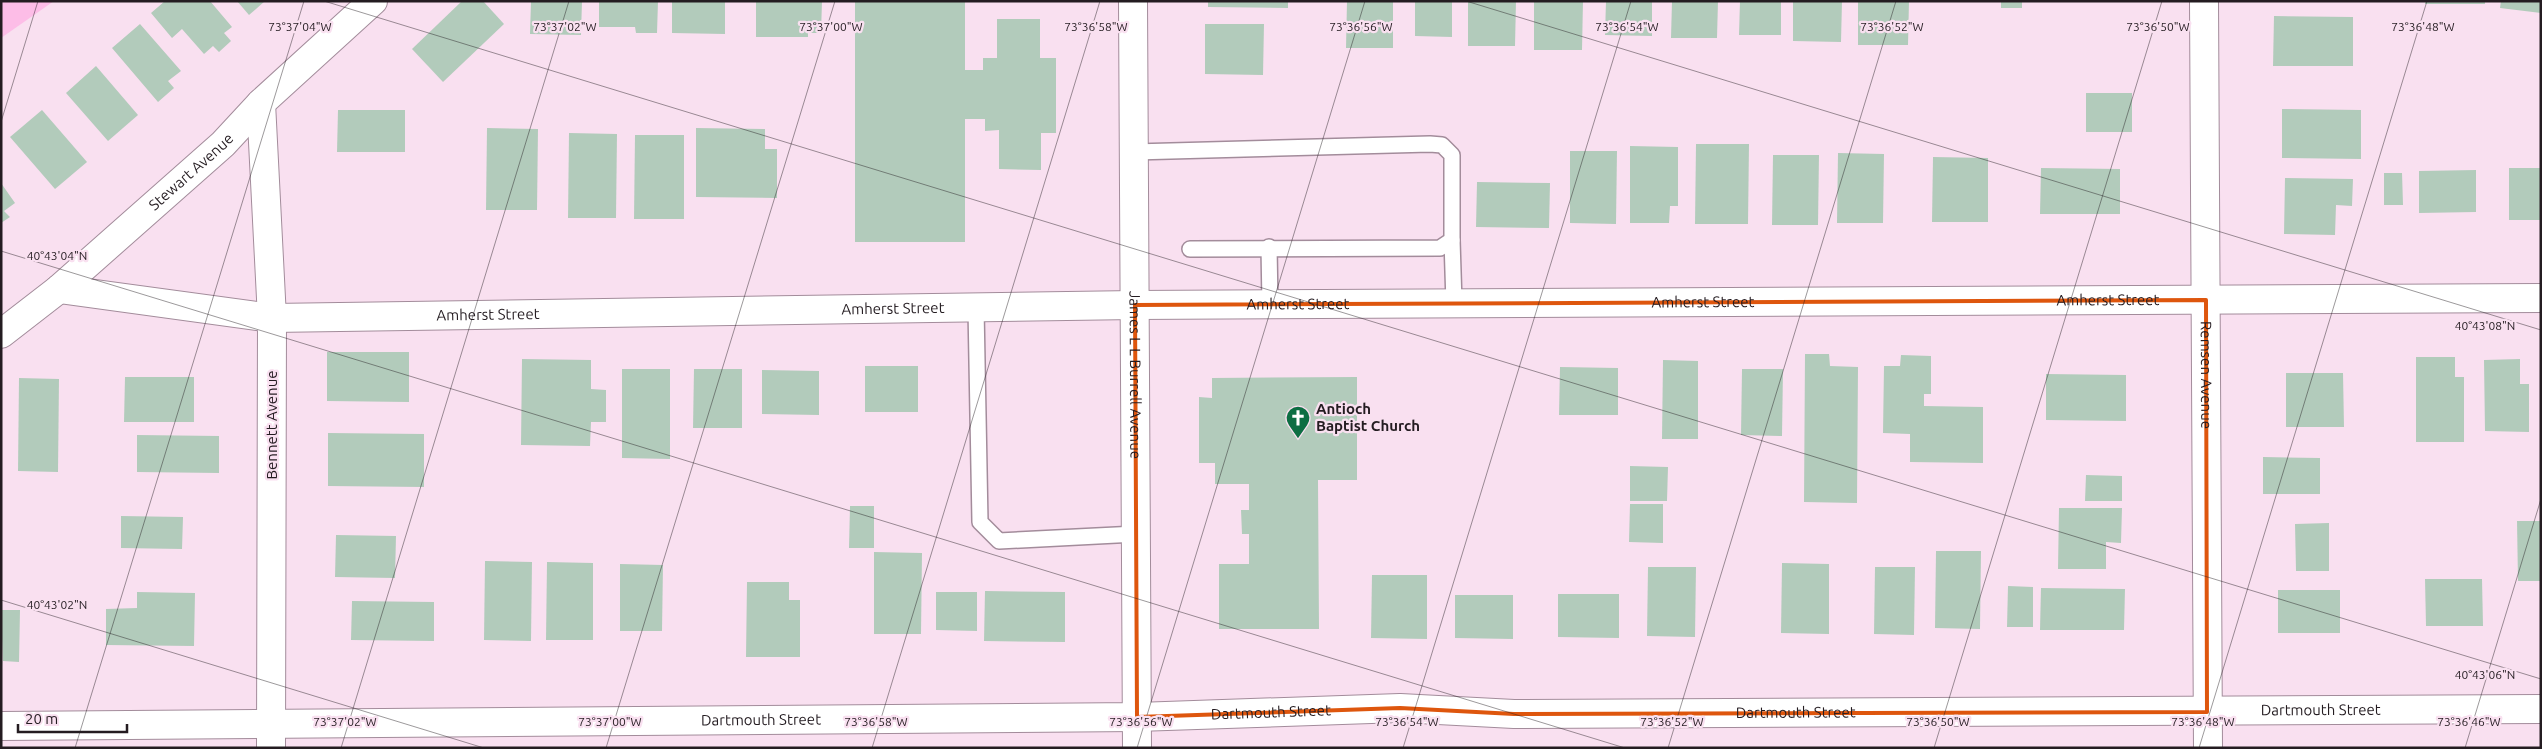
<svg xmlns="http://www.w3.org/2000/svg" width="2542" height="749" viewBox="0 0 2542 749" font-family="Ubuntu,sans-serif">
<style>
.green{fill:#fdbde7}
.building{fill:#b2cbbb}
.lines{fill:none;stroke-linecap:round;stroke-linejoin:round}
.lane-casing{stroke:#a38c9b;stroke-width:18}
.street-casing{stroke:#a38c9b;stroke-width:30}
.lane{stroke:#fff;stroke-width:15}
.street{stroke:#fff;stroke-width:28}
.marked{fill:none;stroke:#de560d;stroke-width:4;stroke-linejoin:round}
.ticks{fill:none;stroke:#241c21;stroke-width:1;stroke-opacity:0.45}
.labels{text-anchor:middle;stroke-width:4.5;stroke-linejoin:round;paint-order:stroke}
.street-label{font-size:15px;fill:#241c21;stroke:#f9e0f0}
.poi-label{font-size:15px;font-weight:bold;fill:#241c21;stroke:#f9e0f0;text-anchor:start}
.ticks-label{font-size:12px;text-anchor:middle;fill:#241c21;stroke:#f9e0f0;stroke-width:4.5;stroke-linejoin:round;paint-order:stroke}
</style>
<rect width="100%" height="100%" fill="#f9e0f0"/>
<polygon class="green" points="1,1 54,1 1,38"/>
<g class="building">
<polygon points="165,1 210,1 232,27 224,33 231,41 219,52 213,46 204,54 182,29 172,38 151,13"/>
<polygon points="237,1 265,1 249,15"/>
<polygon points="462,1 483,1 504,24 443,82 412,49"/>
<polygon points="531,1 582,1 581,35 530,34"/>
<polygon points="599,1 658,1 657,33 636,33 635,27 599,27"/>
<polygon points="672,1 725,1 725,34 672,33"/>
<polygon points="756,1 822,1 821,33 808,33 808,37 756,37"/>
<polygon points="855,1 965,1 965,70 983,70 983,58 997,58 997,19 1040,19 1040,58 1056,58 1056,133 1041,133 1041,170 999,169 999,130 985,131 985,119 965,119 965,242 855,242"/>
<polygon points="1208,1 1288,1 1288,8 1208,7"/>
<polygon points="1347,1 1393,1 1393,48 1346,48"/>
<polygon points="1415,1 1452,1 1452,37 1415,36"/>
<polygon points="1468,1 1516,1 1515,46 1468,46"/>
<polygon points="1534,1 1583,1 1582,50 1534,50"/>
<polygon points="1606,1 1652,1 1652,36 1605,35"/>
<polygon points="1672,1 1718,1 1717,38 1671,38"/>
<polygon points="1740,1 1781,1 1781,35 1739,35"/>
<polygon points="1793,1 1842,1 1841,42 1793,41"/>
<polygon points="1858,1 1909,1 1908,45 1858,45"/>
<rect x="2001" y="1" width="21" height="7"/>
<rect x="2425" y="1" width="60" height="3"/>
<polygon points="2501,1 2541,1 2541,13 2500,8"/>
<polygon points="2274,16 2353,17 2353,66 2273,66"/>
<polygon points="140,24 181,71 168,81 174,88 158,102 112,48"/>
<polygon points="1205,24 1264,24 1263,75 1205,74"/>
<polygon points="96,66 138,115 108,141 66,93"/>
<rect x="2086" y="93" width="46" height="39"/>
<polygon points="2282,109 2361,110 2361,159 2282,158"/>
<polygon points="42,110 87,162 55,189 10,137"/>
<polygon points="338,110 405,110 405,152 337,152"/>
<polygon points="487,128 538,129 537,210 486,210"/>
<polygon points="696,128 765,129 765,149 777,149 777,198 696,197"/>
<polygon points="569,133 617,134 616,218 568,218"/>
<polygon points="635,135 684,135 684,219 634,219"/>
<polygon points="1696,144 1749,144 1748,224 1695,224"/>
<polygon points="1630,146 1678,147 1678,206 1670,206 1669,223 1630,223"/>
<polygon points="1570,151 1617,151 1616,224 1570,223"/>
<polygon points="1838,153 1884,154 1883,223 1837,223"/>
<polygon points="1773,155 1819,155 1818,225 1772,225"/>
<polygon points="1933,157 1988,158 1988,222 1932,222"/>
<polygon points="2041,168 2120,169 2120,214 2040,214"/>
<rect x="2509" y="168" width="32" height="52"/>
<polygon points="2476,170 2476,212 2419,213 2419,171"/>
<polygon points="2384,173 2402,173 2403,205 2384,205"/>
<polygon points="2285,178 2353,179 2352,206 2336,205 2335,235 2284,234"/>
<polygon points="1477,182 1550,183 1549,228 1476,227"/>
<polygon points="1,183 15,203 4,211 10,217 1,223"/>
<polygon points="327,352 409,352 409,402 327,401"/>
<polygon points="1805,354 1829,354 1830,366 1858,367 1857,503 1804,502"/>
<polygon points="1901,355 1931,356 1931,394 1924,394 1924,406 1983,407 1983,463 1910,462 1910,434 1883,433 1884,366 1900,366"/>
<polygon points="2416,357 2455,357 2455,377 2464,377 2464,442 2416,442"/>
<polygon points="522,359 591,360 591,389 606,390 606,422 591,422 590,446 521,445"/>
<polygon points="2520,359 2520,384 2529,384 2529,432 2485,431 2484,360"/>
<polygon points="1663,360 1698,361 1698,439 1662,439"/>
<rect x="865" y="366" width="53" height="46"/>
<polygon points="1560,367 1618,368 1618,415 1559,415"/>
<polygon points="622,369 670,369 670,459 622,458"/>
<polygon points="694,369 742,369 742,428 693,428"/>
<polygon points="1742,369 1783,369 1782,436 1741,435"/>
<polygon points="762,370 819,371 819,415 762,414"/>
<polygon points="2286,373 2343,373 2344,427 2286,427"/>
<polygon points="2046,374 2126,375 2126,421 2046,420"/>
<polygon points="125,377 194,377 194,422 124,422"/>
<polygon points="1357,377 1357,480 1318,480 1319,629 1219,629 1219,564 1249,564 1249,534 1242,534 1241,510 1249,510 1249,484 1215,484 1215,463 1199,463 1199,397 1212,398 1212,378"/>
<polygon points="19,378 59,379 58,472 18,471"/>
<polygon points="328,433 424,434 424,487 328,486"/>
<polygon points="137,435 219,436 219,473 137,472"/>
<polygon points="2263,457 2320,458 2320,494 2263,494"/>
<polygon points="1630,466 1668,467 1667,501 1630,501"/>
<polygon points="2086,475 2122,476 2122,501 2085,501"/>
<polygon points="1630,504 1663,504 1663,543 1629,542"/>
<polygon points="850,506 874,506 874,548 849,548"/>
<polygon points="2059,508 2122,508 2121,543 2106,542 2106,569 2058,569"/>
<polygon points="121,516 183,517 182,549 121,548"/>
<polygon points="2517,521 2541,521 2541,581 2518,581"/>
<polygon points="2329,523 2329,571 2296,571 2295,524"/>
<polygon points="336,535 396,536 395,578 335,577"/>
<polygon points="1936,551 1981,551 1980,629 1935,628"/>
<polygon points="874,552 922,553 921,634 874,634"/>
<polygon points="485,561 532,562 531,641 484,640"/>
<polygon points="547,562 593,563 593,640 546,640"/>
<polygon points="1782,563 1829,564 1829,634 1781,633"/>
<polygon points="620,564 663,565 662,631 620,631"/>
<polygon points="1648,567 1696,567 1695,637 1647,636"/>
<polygon points="1875,567 1915,567 1914,635 1874,634"/>
<polygon points="1372,575 1427,575 1427,639 1371,638"/>
<polygon points="2425,579 2482,579 2483,626 2426,626"/>
<polygon points="747,582 789,582 789,600 800,600 800,657 746,657"/>
<polygon points="2008,586 2033,587 2033,627 2007,627"/>
<polygon points="2041,588 2125,589 2124,630 2040,630"/>
<rect x="2278" y="590" width="62" height="43"/>
<polygon points="985,591 1065,592 1065,642 984,641"/>
<polygon points="137,592 195,593 194,646 106,645 106,609 137,608"/>
<polygon points="936,592 977,592 977,631 936,630"/>
<polygon points="1558,594 1619,594 1619,638 1558,637"/>
<polygon points="1455,595 1513,595 1513,639 1455,638"/>
<polygon points="352,601 434,602 434,641 351,640"/>
<polygon points="1,610 20,610 19,662 3,661 3,667"/>
</g>
<g class="lines">
<defs>
<g id="lane">
<polyline points="1134,152 1430,144 1442,145 1452,155 1452,240 1440,248 1190,249"/>
<polyline points="1452,240 1454,303"/>
<polyline points="1269,247 1270,304"/>
<polyline points="976,308 980,522 999,541 1136,534"/>
</g>
<g id="street">
<path id="s1" d="M1133 1 1137 748"/>
<path id="s2" d="M2204 1 2208 748"/>
<polyline points="261,103 272,318 271,748"/>
<path id="s3" d="M59 289 272 318 1135 305 2541 298"/>
<path id="s4" d="M1 334 59 289 223 144 261 103 373 1"/>
<path id="s5" d="M1 726 1137 717 1400 708 1514 714 2541 709"/>
</g>
</defs>
<use href="#lane" class="lane-casing"/>
<use href="#street" class="street-casing"/>
<use href="#lane" class="lane"/>
<use href="#street" class="street"/>
</g>
<path class="marked" d="M2206 300 2207 712 1514 714 1400 708 1137 717 1135 305Z"/>
<path class="ticks" d="M324 1 2541 679M1466 1 2541 330M1 122 38 1M1 251 1625 748M1 600 484 748M75 748 304 1M341 748 569 1M606 748 835 1M872 748 1100 1M1137 748 1365 1M1403 748 1631 1M1668 748 1896 1M1934 748 2162 1M2199 748 2427 1M2465 748 2541 499"/>
<defs>
<symbol id="church-pin" viewBox="-11 -11 22 30"><path d="M0 17L-7.5 6A9.5 9.5 0 1 1 7.5 6Z" fill="#0d6e43" stroke="#f9e0f0"/><path d="M-1.2-6h2.4v3.5h3.3v2.4h-3.3V6h-2.4V-.1h-3.3v-2.4h3.3Z" fill="#fff"/></symbol>
</defs>
<g fill-rule="evenodd">
<use href="#church-pin" x="1284" y="404" width="28" height="38"/>
</g>
<g class="labels">
<g class="street-label">
<text dy="5" stroke="none"><textPath href="#s4" startOffset="250">Stewart Avenue</textPath></text>
<text dy="5" stroke="none"><textPath href="#s3" startOffset="2051">Amherst Street</textPath></text>
<text dy="5" stroke="none"><textPath href="#s3" startOffset="1646">Amherst Street</textPath></text>
<text dy="5" stroke="none"><textPath href="#s3" startOffset="1241">Amherst Street</textPath></text>
<text dy="5" stroke="none"><textPath href="#s3" startOffset="836">Amherst Street</textPath></text>
<text dy="5" stroke="none"><textPath href="#s3" startOffset="431">Amherst Street</textPath></text>
<text dy="5" stroke="none"><textPath href="#s1" startOffset="374">James L L Burrell Avenue</textPath></text>
<text dy="5" stroke="none"><textPath href="#s2" startOffset="374">Remsen Avenue</textPath></text>
<text transform="translate(272 425) rotate(-90)" y="5">Bennett Avenue</text>
<text dy="5" stroke="none"><textPath href="#s5" startOffset="2320">Dartmouth Street</textPath></text>
<text dy="5" stroke="none"><textPath href="#s5" startOffset="1270">Dartmouth Street</textPath></text>
<text dy="5" stroke="none"><textPath href="#s5" startOffset="1795">Dartmouth Street</textPath></text>
<text dy="5" stroke="none"><textPath href="#s5" startOffset="760">Dartmouth Street</textPath></text>
</g>
<g class="poi-label">
<text x="1316" y="414">Antioch<tspan x="1316" dy="17">Baptist Church</tspan></text>
</g>
</g>
<g class="ticks-label">
<text x="300" y="31">73°37'04"W</text>
<text x="565" y="31">73°37'02"W</text>
<text x="831" y="31">73°37'00"W</text>
<text x="1096" y="31">73°36'58"W</text>
<text x="1361" y="31">73°36'56"W</text>
<text x="1627" y="31">73°36'54"W</text>
<text x="1892" y="31">73°36'52"W</text>
<text x="2158" y="31">73°36'50"W</text>
<text x="2423" y="31">73°36'48"W</text>
<text x="57" y="260">40°43'04"N</text>
<text x="2485" y="330">40°43'08"N</text>
<text x="57" y="609">40°43'02"N</text>
<text x="2485" y="679">40°43'06"N</text>
<text x="345" y="726">73°37'02"W</text>
<text x="610" y="726">73°37'00"W</text>
<text x="876" y="726">73°36'58"W</text>
<text x="1141" y="726">73°36'56"W</text>
<text x="1407" y="726">73°36'54"W</text>
<text x="1672" y="726">73°36'52"W</text>
<text x="1938" y="726">73°36'50"W</text>
<text x="2203" y="726">73°36'48"W</text>
<text x="2469" y="726">73°36'46"W</text>
</g>
<rect width="2542" height="749" fill="none" stroke="#241c21" stroke-width="5"/>
<path d="M18 724v8h109v-8" fill="none" stroke="#241c21" stroke-width="2.5"/>
<text x="25" y="724" font-size="15" fill="#241c21" stroke="#f9e0f0" stroke-width="4" paint-order="stroke">20 m</text>
</svg>
